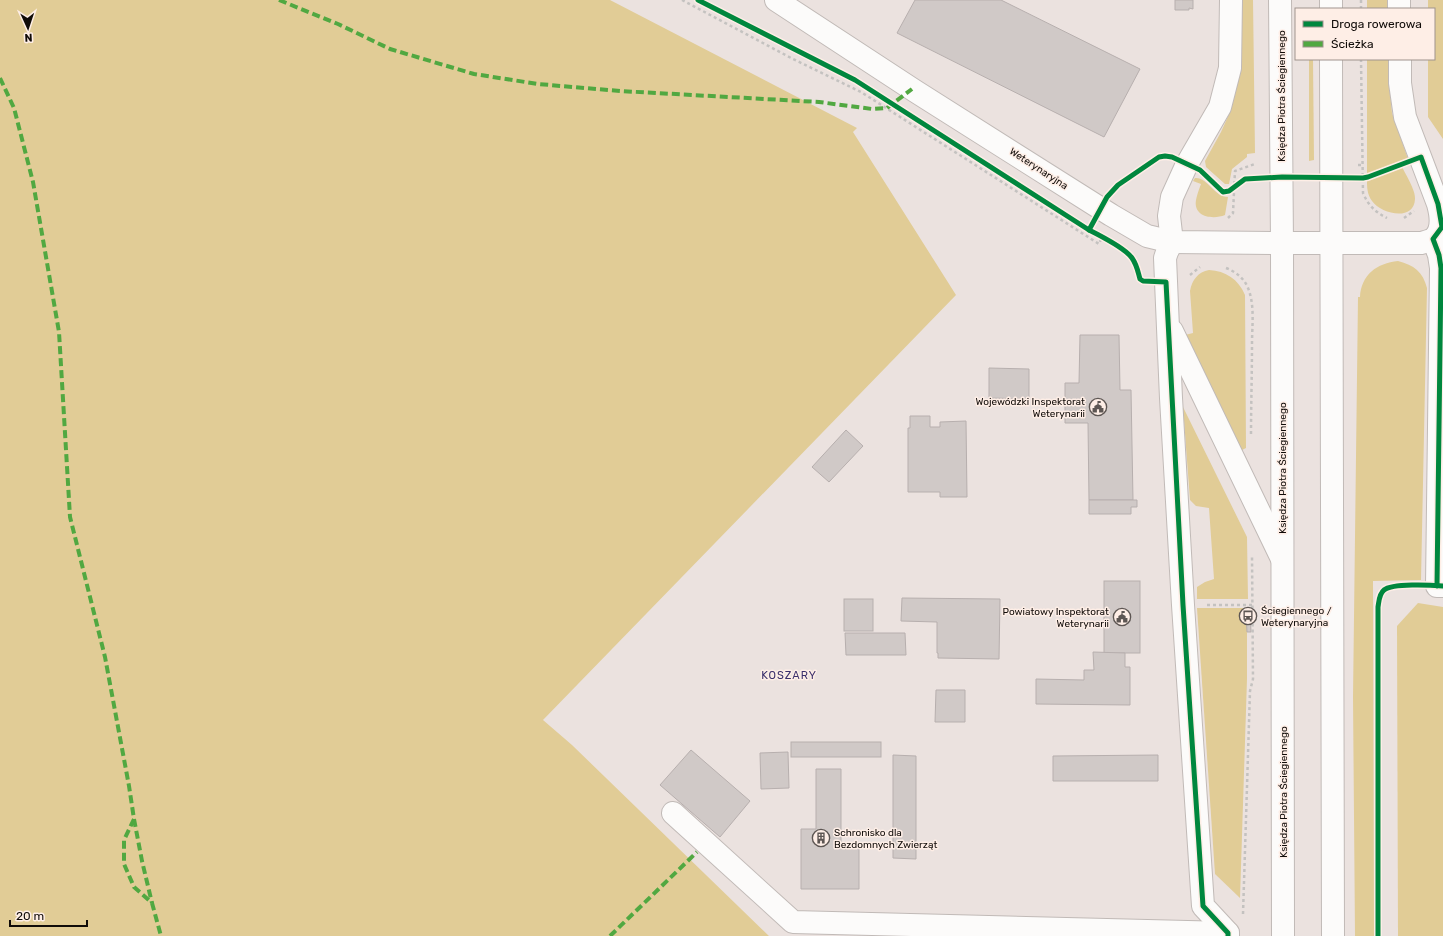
<svg xmlns="http://www.w3.org/2000/svg" width="1443" height="936" viewBox="0 0 1443 936" font-family="Rubik,sans-serif">
<style>
.green{fill:#e1cc96}
.building{fill:#d0c9c7;stroke:#b7afae}
.lines{fill:none;stroke-linecap:round;stroke-linejoin:round}
.minor-casing{stroke:#c1bab7;stroke-width:24}
.major-casing{stroke:#c1bab7;stroke-width:24}
.path{stroke:#c4c2c0;stroke-width:2.5;stroke-dasharray:3 3;stroke-linecap:butt}
.minor{stroke:#fcfbfa;stroke-width:22}
.major{stroke:#fcfbfa;stroke-width:22}
.quiet{stroke:#51a841;stroke-width:4;stroke-dasharray:8 4;stroke-linecap:butt}
.cycleway-casing{stroke:#feeee6;stroke-width:8}
.cycleway{stroke:#00873e;stroke-width:5}
.labels{text-anchor:middle;stroke-width:3;stroke-linejoin:round;paint-order:stroke}
.street-label{font-size:10px;fill:#100b08;stroke:#feeee6}
.poi-label{font-size:10px;fill:#100b08;stroke:#feeee6;text-anchor:end}
.neighbourhood-label{font-size:11px;letter-spacing:1px;fill:#3b2f6b;stroke:#feeee6}
</style>
<rect width="100%" height="100%" fill="#ebe2df"/>
<g class="green">
<polygon points="0,0 610,0 857,128 853,132 956,295 543,720 572,745 769,936 0,936"/>
<polygon points="1239,0 1253,0 1255,153 1247,154 1247,157 1232,169 1229,184 1225,184 1206,167 1205,161 1221,132 1230,112"/>
<rect x="1367" y="0" width="22" height="9"/>
<polygon points="1428,0 1443,0 1443,139 1428,117 1428,59 1434,59 1434,9 1428,9"/>
<polygon points="1309,59 1313,59 1314,160 1309,161"/>
<polygon points="1367,59 1389,59 1389,82 1392,113 1408,159 1390,165 1367,174"/>
<path d="M1402 167C1406 175 1416 191 1415 199 1414 222 1381 214 1372 201 1367 194 1367 187 1367 180Z"/>
<path d="M1195 178C1208 177 1214 197 1228 197L1225 215C1213 220 1193 217 1196 200 1197 195 1199 189 1201 184L1193 181Z"/>
<path d="M1398 261C1414 265 1423 272 1427 288L1421 580 1373 581 1374 936H1355L1353 697 1358 297H1360C1361 275 1377 263 1398 261Z"/>
<path d="M1209 270C1226 271 1238 279 1245 295L1246 448 1242 450 1185 335 1193 333 1190 291C1192 280 1198 272 1209 270Z"/>
<polygon points="1183,407 1247,537 1248,599 1197,599 1197,587 1205,582 1214,579 1209,508 1196,506 1190,500"/>
<polygon points="1418,603 1443,607 1443,936 1398,936 1397,626"/>
<polygon points="1197,608 1247,608 1247,679 1240,898 1215,874"/>
</g>
<g class="building">
<polygon points="915,0 1001,0 1140,69 1104,137 897,33"/>
<polygon points="1175,0 1193,0 1193,9 1189,8 1189,10 1175,10"/>
<polygon points="1080,335 1119,335 1120,390 1131,390 1133,500 1089,500 1088,423 1065,423 1065,383 1079,383"/>
<polygon points="989,368 1029,369 1029,399 989,398"/>
<polygon points="910,416 930,416 930,427 940,427 940,422 966,421 967,497 940,497 940,492 908,492 908,428 910,428"/>
<polygon points="846,430 863,446 829,482 812,467"/>
<polygon points="1089,500 1137,500 1137,507 1131,507 1131,514 1089,514"/>
<rect x="1104" y="581" width="36" height="72"/>
<polygon points="902,598 1000,599 999,659 938,658 938,653 937,653 937,622 901,621"/>
<rect x="844" y="599" width="29" height="32"/>
<polygon points="1246,611 1250,611 1251,632 1247,632"/>
<polygon points="845,633 905,633 906,655 846,655"/>
<polygon points="1093,652 1125,653 1125,667 1130,667 1130,705 1036,704 1036,679 1084,680 1084,670 1094,670"/>
<polygon points="936,690 965,690 965,722 935,722"/>
<rect x="791" y="742" width="90" height="15"/>
<polygon points="691,750 750,801 720,837 660,785"/>
<polygon points="788,752 789,788 761,789 760,753"/>
<polygon points="893,755 916,756 916,859 893,858"/>
<polygon points="1158,755 1158,781 1053,781 1053,756"/>
<polygon points="816,769 841,769 841,848 859,847 859,889 801,889 801,829 816,829"/>
</g>
<g class="lines">
<defs>
<g id="minor">
<path d="M776 0 915 91 1111 215 1147 236 1172 242 1282 243H1421C1424 242 1430 241 1433 239 1443 231 1441 215 1438 204L1405 117 1400 83V59"/>
<polyline points="1399,0 1399,9"/>
<polyline points="1433,239 1439,255 1441,268 1437,586 1443,586"/>
<polyline points="1172,331 1282,559"/>
<polyline points="673,813 793,922 1228,933"/>
<polyline points="1228,936 1228,933 1203,906 1183,605 1171,398 1165,258 1167,252 1172,242 1169,216 1172,197 1187,164 1220,107 1230,68 1231,0"/>
</g>
<g id="major">
<polyline points="1280,0 1282,243 1283,936"/>
<polyline points="1331,0 1331,9"/>
<polyline points="1331,59 1333,936"/>
</g>
</defs>
<use href="#minor" class="minor-casing"/>
<use href="#major" class="major-casing"/>
<g class="path">
<polyline points="682,0 793,59 861,92 1099,244 1102,237"/>
<polyline points="1361,0 1361,9"/>
<path d="M1361 59 1363 193C1368 205 1375 212 1387 218"/>
<polyline points="1358,165 1362,165"/>
<polyline points="1228,218 1233,213 1235,171 1255,164"/>
<polyline points="1404,218 1414,211"/>
<path d="M1226 268C1236 272 1244 278 1248 288 1255 305 1252 326 1252 343 1252 374 1251 405 1251 436"/>
<polyline points="1190,275 1200,267"/>
<polyline points="1207,605 1253,605"/>
<polyline points="1243,914 1250,691 1253,679 1252,555"/>
</g>
<use href="#minor" class="minor"/>
<use href="#major" class="major"/>
<g class="quiet">
<polyline points="279,0 338,24 390,49 474,74 538,84 620,91 819,102 872,109 887,108 912,89"/>
<polyline points="0,78 14,108 33,182 59,332 70,517 105,657 129,786 134,819 124,840 124,864 134,887 152,903 161,936"/>
<polyline points="134,819 142,861 152,903"/>
<polyline points="610,936 697,852"/>
</g>
<defs>
<g id="cycleway">
<path d="M698 0 855 80 1089 230C1101 236 1125 248 1132 258 1137 265 1138 272 1140 279L1143 281 1166 282 1183 605 1203 906 1228 933V936"/>
<polyline points="1089,230 1107,197 1118,185 1159,157 1165,156 1172,157 1200,170 1223,192 1229,191 1245,179 1282,177 1363,178 1368,177 1421,157 1438,204 1442,227 1433,239 1439,255 1441,268 1437,586"/>
<path d="M1378 936V607C1379 601 1379 594 1384 590 1392 583 1431 585 1443 586"/>
</g>
</defs>
<use href="#cycleway" class="cycleway-casing"/>
<use href="#cycleway" class="cycleway"/>
</g>
<defs>
<symbol id="civic-ring" viewBox="-11 -11 22 22"><circle r="9.5" fill="#feeee6" stroke="#5d5653" stroke-width="1.5"/><path d="M-.6-6.5H3V-4.5H.6V-3L4-1V1h2V6H-6V1h2V-1L-.6-3ZM-1.2 2.5V6h2.4V2.5Z" fill="#5d5653"/></symbol>
<symbol id="bus-ring" viewBox="-11 -11 22 22"><circle r="9.5" fill="#feeee6" stroke="#5d5653" stroke-width="1.5"/><path d="M-5-6H5V4H4V6H2V4H-2V6H-4V4H-5ZM-3.5-4V0h7V-4ZM-3.5 1.2v1.5H-2V1.2ZM2 1.2v1.5H3.5V1.2Z" fill="#5d5653"/></symbol>
<symbol id="building-ring" viewBox="-11 -11 22 22"><circle r="9.5" fill="#feeee6" stroke="#5d5653" stroke-width="1.5"/><path d="M-4-6H4V6H1V3H-1V6H-4ZM-2.5-4.3h1.7v1.8h-1.7ZM.8-4.3h1.7v1.8H.8ZM-2.5-1h1.7V.8h-1.7ZM.8-1h1.7V.8H.8Z" fill="#5d5653"/></symbol>
</defs>
<g fill-rule="evenodd">
<use href="#civic-ring" x="1088" y="397" width="20" height="20"/>
<use href="#bus-ring" x="1238" y="606" width="20" height="20"/>
<use href="#civic-ring" x="1112" y="607" width="20" height="20"/>
<use href="#building-ring" x="811" y="828" width="20" height="20"/>
</g>
<g class="labels">
<g class="street-label">
<text transform="translate(1281 96) rotate(-90)" y="4">Księdza Piotra Ściegiennego</text>
<text transform="translate(1039 168) rotate(33)" y="4">Weterynaryjna</text>
<text transform="translate(1282 468) rotate(-90)" y="4">Księdza Piotra Ściegiennego</text>
<text transform="translate(1283 792) rotate(-90)" y="4">Księdza Piotra Ściegiennego</text>
</g>
<g class="poi-label">
<text x="1085" y="405">Wojewódzki Inspektorat<tspan x="1085" dy="12">Weterynarii</tspan></text>
<text x="1261" y="614" text-anchor="start">Ściegiennego /<tspan x="1261" dy="12">Weterynaryjna</tspan></text>
<text x="1109" y="615">Powiatowy Inspektorat<tspan x="1109" dy="12">Weterynarii</tspan></text>
<text x="834" y="836" text-anchor="start">Schronisko dla<tspan x="834" dy="12">Bezdomnych Zwierząt</tspan></text>
</g>
<g class="neighbourhood-label">
<text x="789" y="679">KOSZARY</text>
</g>
</g>
<rect x="1295" y="8" width="140" height="52" fill="#feeee6" stroke="#9f938d"/>
<rect x="1303" y="21" width="20" height="6" fill="#00873e" stroke="#9f938d"/>
<text x="1331" y="28" font-size="12" fill="#100b08">Droga rowerowa</text>
<rect x="1303" y="41" width="20" height="6" fill="#51a841" stroke="#9f938d"/>
<text x="1331" y="48" font-size="12" fill="#100b08">Ścieżka</text>
<g transform="translate(28 28) rotate(177)" stroke="#feeee6" stroke-width="3" paint-order="stroke">
<path d="M0-3L7 15L0 10L-7 15Z" fill="#100b08"/>
<text y="-6" font-size="11" font-weight="bold" text-anchor="middle" fill="#100b08">N</text>
</g>
<path d="M10 920v6h77v-6" fill="none" stroke="#100b08" stroke-width="2"/>
<text x="16" y="920" font-size="12" fill="#100b08" stroke="#feeee6" stroke-width="3" paint-order="stroke">20 m</text>
</svg>
